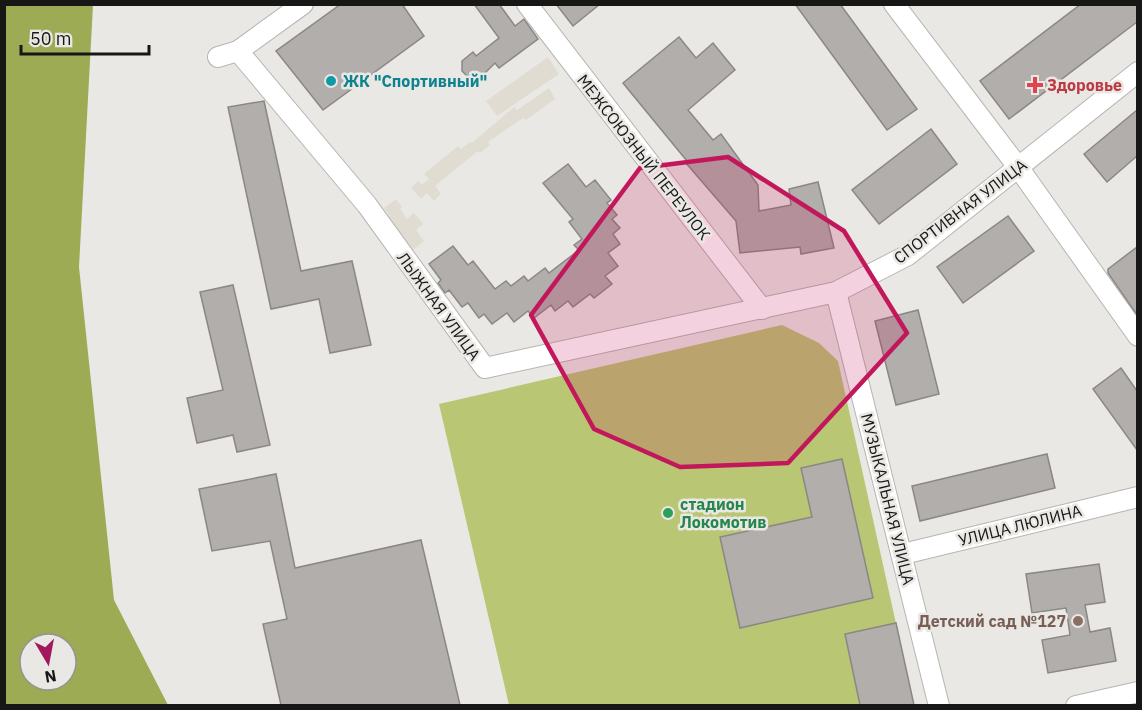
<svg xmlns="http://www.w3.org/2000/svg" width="1142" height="710" viewBox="0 0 1142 710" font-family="'IBM Plex Sans',sans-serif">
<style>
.built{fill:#e0dcd1}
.green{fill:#b9c674}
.forest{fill:#9eab55;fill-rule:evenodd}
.building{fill:#b1aeab;stroke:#8a8785;stroke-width:1.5}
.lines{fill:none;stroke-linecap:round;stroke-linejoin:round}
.minor-casing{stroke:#b6b5b2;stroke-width:22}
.minor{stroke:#fff;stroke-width:20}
.marked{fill:#c2185b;fill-opacity:0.2;stroke:#c2185b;stroke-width:4.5;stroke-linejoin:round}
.culture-dot{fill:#0f9aa8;stroke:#e9e8e4;stroke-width:2}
.health-dot{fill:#e0444e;stroke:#e9e8e4;stroke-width:2}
.leisure-dot{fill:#2e9e5b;stroke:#e9e8e4;stroke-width:2}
.education-dot{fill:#8d6e63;stroke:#e9e8e4;stroke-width:2}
.labels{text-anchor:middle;stroke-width:5;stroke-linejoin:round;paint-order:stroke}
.culture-label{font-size:16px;font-weight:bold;fill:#0d838f;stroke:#e9e8e4;text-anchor:start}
.health-label{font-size:16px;font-weight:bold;fill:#be3a42;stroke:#e9e8e4;text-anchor:start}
.street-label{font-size:16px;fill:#171716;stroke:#e9e8e4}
.leisure-label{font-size:16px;font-weight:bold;fill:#27864d;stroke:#e9e8e4;text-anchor:start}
.education-label{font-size:16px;font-weight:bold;fill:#785e54;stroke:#e9e8e4;text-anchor:end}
</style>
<rect width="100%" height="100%" fill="#e9e8e4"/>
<g class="built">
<polygon points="548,57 559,74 497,116 486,101"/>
<polygon points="549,88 555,99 526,120 523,118 488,142 490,145 480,153 478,151 435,186 441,194 434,201 427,193 421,199 411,188 418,181 422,185 429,179 424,174 458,146 461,149 470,142 472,143 514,107 517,110"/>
<polygon points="396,199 402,207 400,209 407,219 414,213 423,224 416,230 424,241 412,251 387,219 390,216 384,208"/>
</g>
<polygon class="green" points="782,325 819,343 838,361 914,705 509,705 439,404"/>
<path class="forest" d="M4 5H93L79 267 114 600 168 705H5ZM30 644H66V680H30Z"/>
<g class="building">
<polygon points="341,4 402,4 424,36 323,110 276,51"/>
<polygon points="474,4 499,4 515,26 524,19 538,39 499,68 495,63 479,79 470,79 462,71 462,61 473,52 476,56 499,38"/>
<polygon points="556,4 600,4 573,26"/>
<polygon points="795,4 840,4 917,109 887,130"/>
<polygon points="1081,4 1137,4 1137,22 1009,119 980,81"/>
<polygon points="679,37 696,58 713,43 735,70 688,110 713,140 721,134 758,185 759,211 791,205 789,189 818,182 834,248 801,254 800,247 740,253 736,221 685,162 687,161 623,83"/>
<polygon points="264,101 301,271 352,261 371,345 330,353 319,299 271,309 228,107"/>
<polygon points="1137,110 1137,156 1107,182 1084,154"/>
<polygon points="931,129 957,164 879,224 852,190"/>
<polygon points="568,164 586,187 595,180 611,200 607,203 617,215 612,219 620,228 613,234 620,244 608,253 618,266 605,276 612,284 594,298 590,294 573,307 568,301 555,311 551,305 534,318 528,311 514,322 507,313 492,324 484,314 479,318 468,303 462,307 449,290 445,293 438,283 441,280 429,264 453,246 468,265 473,261 495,289 506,281 511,286 524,276 528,281 545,268 549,273 579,250 574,245 582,239 569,222 573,219 543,183"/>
<polygon points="1008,216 1034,251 963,303 937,267"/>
<polygon points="1137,247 1137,315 1108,273 1108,269"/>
<polygon points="233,285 270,445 237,452 233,435 197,443 187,398 223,390 200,292"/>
<polygon points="918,310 939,394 896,405 875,321"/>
<polygon points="1121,368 1137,391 1137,450 1093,389"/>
<polygon points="1047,454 1055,488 920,521 912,486"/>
<polygon points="842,459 873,598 740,628 720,537 812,517 801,468"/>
<polygon points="276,474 295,568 421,540 460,705 281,705 263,624 287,619 270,541 212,551 199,489"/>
<polygon points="1099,564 1105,602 1085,605 1090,632 1110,628 1116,661 1048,673 1042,640 1070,635 1066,608 1032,613 1026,574"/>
<polygon points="896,623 914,705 860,705 845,634"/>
</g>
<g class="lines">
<defs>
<g id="minor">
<polyline points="527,4 762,309"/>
<polyline points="894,4 1018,167 1138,336"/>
<polyline points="238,51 367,205 485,368 836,292 908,255 1138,72"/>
<polyline points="218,57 238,51 303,4"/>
<polyline points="836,292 939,706"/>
<polyline points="903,554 1138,497"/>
<polyline points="1076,706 1138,692"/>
</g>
</defs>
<use href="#minor" class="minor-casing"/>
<use href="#minor" class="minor"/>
</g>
<path class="marked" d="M728 157 844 231 907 333 788 463 680 467 594 429 531 315 640 168Z"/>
<circle class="culture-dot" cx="331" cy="81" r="6"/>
<path class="health-dot" d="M1032 76h6v6h6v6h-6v6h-6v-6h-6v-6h6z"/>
<circle class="leisure-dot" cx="668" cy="513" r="6"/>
<circle class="education-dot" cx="1078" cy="621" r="6"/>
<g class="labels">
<g class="culture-label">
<text x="343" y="87">ЖК "Спортивный"</text>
</g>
<g class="health-label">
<text x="1047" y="91">Здоровье</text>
</g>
<g class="street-label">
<text transform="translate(644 157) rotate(52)" y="6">МЕЖСОЮЗНЫЙ ПЕРЕУЛОК</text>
<text transform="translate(960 211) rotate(-37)" y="6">СПОРТИВНАЯ УЛИЦА</text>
<text transform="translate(439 306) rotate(54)" y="6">ЛЫЖНАЯ УЛИЦА</text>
<text transform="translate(888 499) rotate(76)" y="6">МУЗЫКАЛЬНАЯ УЛИЦА</text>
<text transform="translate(1020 525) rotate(-14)" y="6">УЛИЦА ЛЮЛИНА</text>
</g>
<g class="leisure-label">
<text x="680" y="510">стадион<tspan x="680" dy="18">Локомотив</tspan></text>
</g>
<g class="education-label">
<text x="1066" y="627">Детский сад №127</text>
</g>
</g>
<rect width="1142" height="710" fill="none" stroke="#171716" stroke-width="12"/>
<g transform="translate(48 662) rotate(170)"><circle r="28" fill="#e9e8e4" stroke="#959492" stroke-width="1.5"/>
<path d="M0-4.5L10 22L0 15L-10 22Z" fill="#a3175e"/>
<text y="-9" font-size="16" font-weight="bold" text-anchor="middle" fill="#171716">N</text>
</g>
<path d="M21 45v9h128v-9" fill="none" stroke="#171716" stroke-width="3"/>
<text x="30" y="45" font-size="18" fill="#171716" stroke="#e9e8e4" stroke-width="4.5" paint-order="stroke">50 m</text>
</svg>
